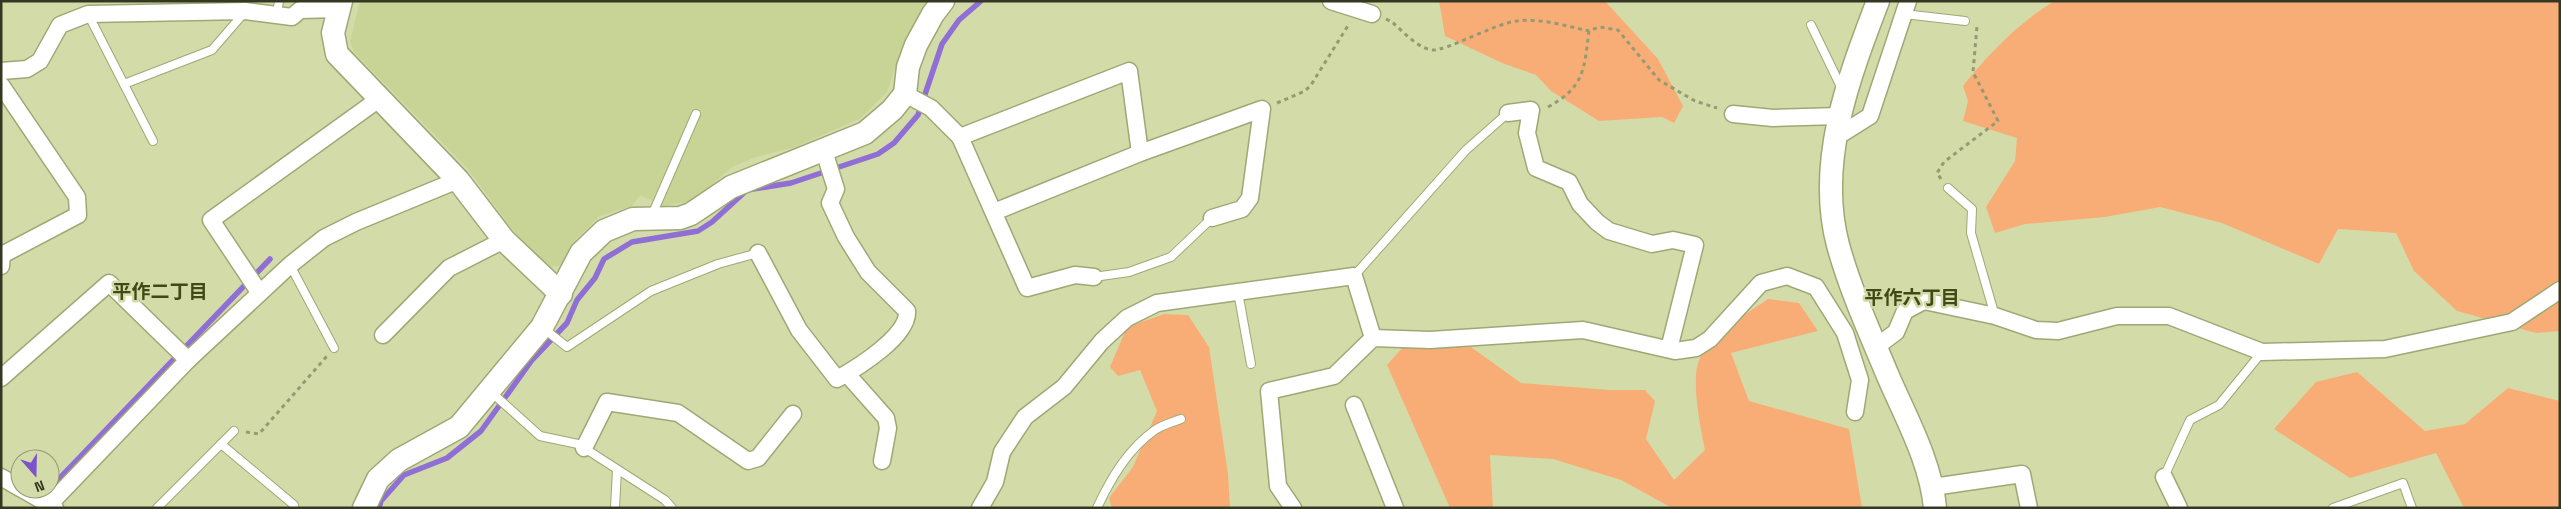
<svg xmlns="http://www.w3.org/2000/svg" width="2561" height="509" viewBox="0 0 2561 509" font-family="'Space Grotesk','Noto Sans JP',sans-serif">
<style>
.built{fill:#c8d396}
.green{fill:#f9ad76}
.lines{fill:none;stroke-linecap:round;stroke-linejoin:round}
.stream{stroke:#8f6ed5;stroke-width:5.5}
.lane-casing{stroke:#9fa875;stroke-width:10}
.street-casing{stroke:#9fa875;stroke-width:19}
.secondary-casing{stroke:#9fa875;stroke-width:25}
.path{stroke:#949b73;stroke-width:3;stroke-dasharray:4 4;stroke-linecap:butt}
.lane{stroke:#fff;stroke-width:8}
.street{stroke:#fff;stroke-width:16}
.secondary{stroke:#fff;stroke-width:22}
.labels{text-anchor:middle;stroke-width:5;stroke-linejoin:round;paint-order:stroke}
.neighbourhood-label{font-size:19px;font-weight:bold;fill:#424918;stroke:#d3dca8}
</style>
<rect width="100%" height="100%" fill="#d3dca8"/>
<polygon class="built" points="360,1 933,1 903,45 887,92 861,118 795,147 756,157 732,167 693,201 663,206 640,195 632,206 600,216 577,238 564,265 550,267 518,237 467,168 354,52 350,42"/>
<g class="green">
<polygon points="1439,1 1605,1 1658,59 1683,106 1674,123 1662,117 1599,121 1551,91 1536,75 1502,63 1445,36"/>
<path d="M2054 1H2560V331L2536 333 2457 311 2414 271 2396 233 2338 229 2319 264 2222 223 2160 207 2105 217 2025 224 1995 233 1986 207 2015 161 2017 138 1963 121 1968 101 1963 86C1989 53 2019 23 2054 1Z"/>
<path d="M1768 299 1799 303 1818 331 1731 353 1749 401 1849 429 1862 508H1672L1621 480 1553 459 1490 455 1493 508H1450L1387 365 1403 347H1471L1521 383 1610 390H1645L1655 401 1646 439 1674 480 1705 450C1701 429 1689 375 1701 356 1716 331 1745 315 1768 299Z"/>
<polygon points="1164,314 1188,315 1209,347 1228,474 1230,508 1112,508 1109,498 1133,467 1157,411 1140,370 1118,376 1110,367 1127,327"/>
<polygon points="2357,372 2425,431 2465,424 2508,388 2560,401 2560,508 2464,508 2436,453 2350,478 2274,429 2316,382"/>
</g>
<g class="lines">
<g class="stream">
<polyline points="36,508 58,480 270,259"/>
<polyline points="379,508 381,501 404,475 447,458 481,431 532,360 567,323 577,300 595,278 604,259 632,242 698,231 712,222 747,190 791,183 878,154 894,143 918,115 942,44 959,20 981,1"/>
</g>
<defs>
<g id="lane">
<polyline points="88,14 153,141"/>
<polyline points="277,14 279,1"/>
<polyline points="1904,14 1965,21"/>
<polyline points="1811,25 1843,91"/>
<polyline points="124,84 212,50 244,13"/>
<polyline points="1948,188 1972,209 1971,233 1995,316"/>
<polyline points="652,215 696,114"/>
<polyline points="290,265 334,348"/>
<polyline points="1354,276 1466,150 1508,113"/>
<polyline points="1094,277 1129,272 1171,257 1212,218"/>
<polyline points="1238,292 1251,364"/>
<polyline points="543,328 567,347 651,291 718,264 758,253"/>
<polyline points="490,391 540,436 578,444 665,500 672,508"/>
<polyline points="221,444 294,505"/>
<polyline points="2164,477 2190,420 2219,405 2262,352"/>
<polyline points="157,508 234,431"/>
<polyline points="615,508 617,470"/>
<path d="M1097 508C1111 478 1128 449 1155 430 1162 425 1173 422 1181 419"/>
<polyline points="2333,508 2403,483 2412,508"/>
</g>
<g id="street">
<polyline points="1331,1 1372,14"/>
<polyline points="1,71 27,69 40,61 60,25 88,14 245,11 292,17 300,10 338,9"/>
<polyline points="1,85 77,197 78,215 2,255 1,266"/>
<polyline points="905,94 931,108 960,137 1129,71 1140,153"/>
<polyline points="1508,113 1531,110 1527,133 1536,168 1569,182 1580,204 1597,222 1609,231 1652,244 1673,240 1695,245 1669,349"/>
<polyline points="1733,114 1773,118 1839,116"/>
<polyline points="960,137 1027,288 1075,275 1094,277"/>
<polyline points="1835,138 1870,116 1908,1"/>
<polyline points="994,212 1140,153 1262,109 1250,198 1242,209 1212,218"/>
<path d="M758 253 799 330 837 379C857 368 909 336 907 311L868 272 846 237 830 203 836 189 824 151"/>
<polyline points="259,292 211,220 379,99"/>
<polyline points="383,335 449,268 504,240"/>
<polyline points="1876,347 1896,332 1905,311 1924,301 1995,316 2036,330 2058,331 2117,316 2169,316 2262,352 2385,349 2512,322 2560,290"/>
<polyline points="847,374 886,418 888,428 882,461"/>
<polyline points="1,378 109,283 188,360"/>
<polyline points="1354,405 1395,508"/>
<polyline points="584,448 607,402 678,413 748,461 758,458 793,414"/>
<polyline points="1,477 20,488"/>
<polyline points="2164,477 2179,508"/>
<polyline points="1933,487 2022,474 2029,508"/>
<polyline points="22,489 55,508"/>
<polyline points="46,508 188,360 290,265 324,238 356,222 458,180"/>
<polyline points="980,508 995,482 1002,452 1025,417 1064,387 1102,341 1127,318 1157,303 1354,276 1373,338"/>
<polyline points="1293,508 1278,486 1269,391 1334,376 1373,338 1430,340 1583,330 1675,351 1696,348 1710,339 1761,283 1787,276 1816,287 1845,333 1860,380 1855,412"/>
</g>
<g id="secondary">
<polyline points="341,1 333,33 337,54 458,180 504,240 561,294"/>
<path d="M1878 1C1849 77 1816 162 1838 245 1850 289 1870 333 1888 376 1906 418 1931 462 1935 508"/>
<polyline points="364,508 378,479 399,460 459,427 542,327 581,253 604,231 633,219 680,218 691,214 731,187 865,133 892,110 905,94 908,67 916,45 933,14 943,1"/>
</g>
</defs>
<use href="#lane" class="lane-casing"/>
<use href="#street" class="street-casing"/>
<use href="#secondary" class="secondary-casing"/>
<g class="path">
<path d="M1386 19 1392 22C1403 31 1418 49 1433 50 1446 51 1496 23 1517 21 1541 18 1566 26 1589 31"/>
<polyline points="1277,103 1305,91 1311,85 1349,24"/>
<path d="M1548 107C1585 87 1584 69 1589 31L1599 27 1618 30 1659 80 1695 101 1717 108"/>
<polyline points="1941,179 1937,173 1944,162 1998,121 1973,72 1977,26"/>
<polyline points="246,432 259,434 327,356"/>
</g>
<use href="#lane" class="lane"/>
<use href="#street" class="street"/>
<use href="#secondary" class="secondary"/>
</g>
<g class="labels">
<g class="neighbourhood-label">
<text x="160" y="298">平作二丁目</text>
<text x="1912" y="304">平作六丁目</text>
</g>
</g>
<rect width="2561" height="509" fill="none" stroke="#343823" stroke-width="5"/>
<g transform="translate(35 474) rotate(160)"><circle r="24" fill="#d3dca8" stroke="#939a73"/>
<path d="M0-4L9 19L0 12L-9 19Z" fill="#7d52cb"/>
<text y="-8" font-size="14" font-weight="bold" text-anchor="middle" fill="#343823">N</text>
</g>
</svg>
